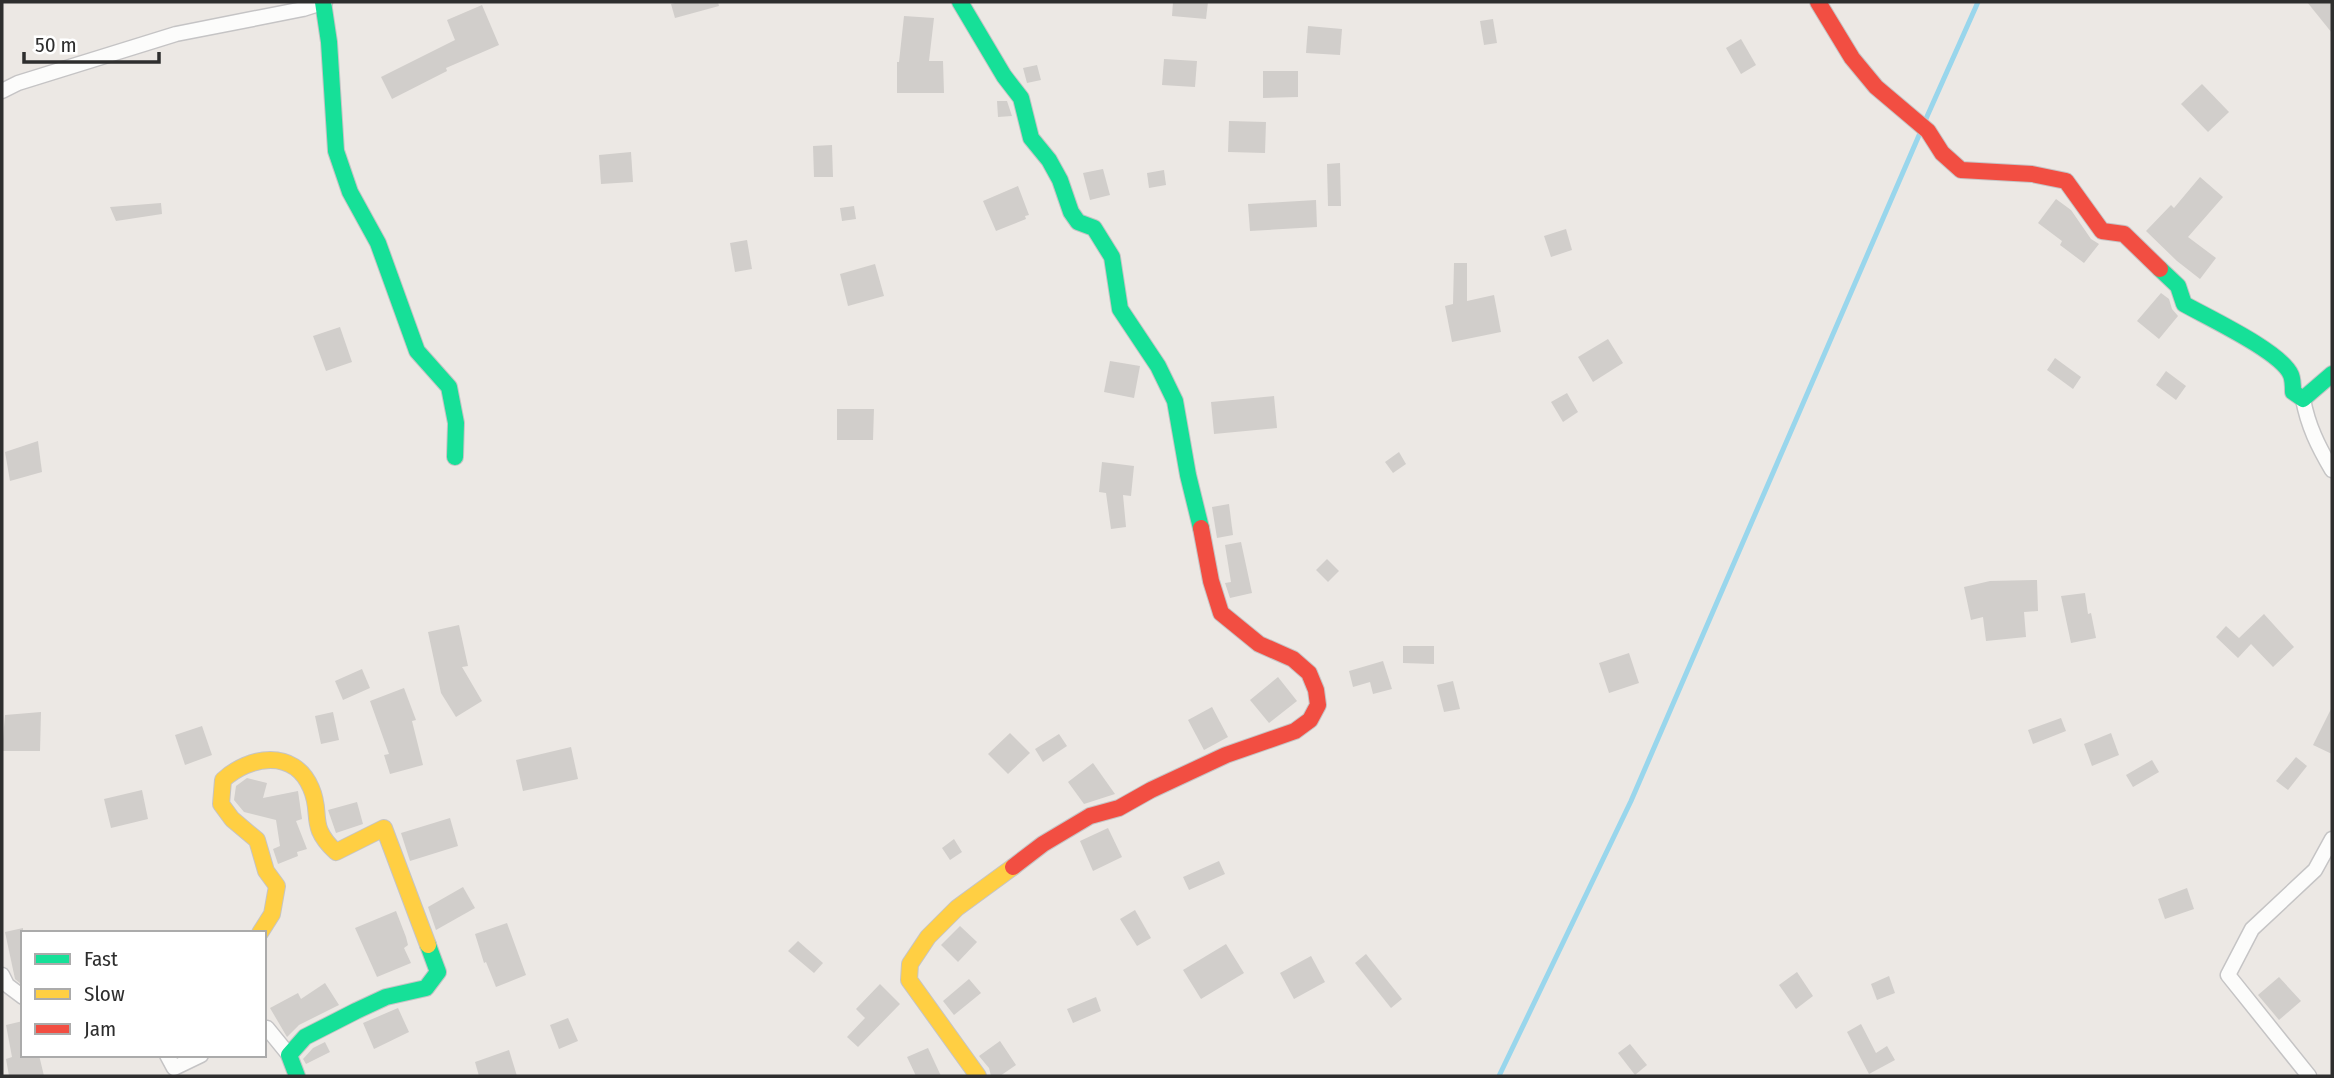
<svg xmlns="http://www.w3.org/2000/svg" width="2334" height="1078" viewBox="0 0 2334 1078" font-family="'Fira Sans Condensed',sans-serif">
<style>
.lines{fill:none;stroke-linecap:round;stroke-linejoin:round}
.stream{stroke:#99d6ec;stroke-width:5}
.building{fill:#d1cecb}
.street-casing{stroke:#c5c4c5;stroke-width:17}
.fast-casing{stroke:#c5c4c5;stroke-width:18}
.slow-casing{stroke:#c5c4c5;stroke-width:18}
.jam-casing{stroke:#c5c4c5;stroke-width:18}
.street{stroke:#fcfcfb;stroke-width:14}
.fast{stroke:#16e098;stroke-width:16}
.slow{stroke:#ffcf43;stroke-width:16}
.jam{stroke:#f24e42;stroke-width:16}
</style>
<rect width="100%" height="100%" fill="#ece8e4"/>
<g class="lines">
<g class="stream">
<polyline points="1925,121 1978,2"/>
<polyline points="1499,1076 1631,801 1920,133"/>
</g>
</g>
<g class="building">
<polygon points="679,2 718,2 719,6 675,18 671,4"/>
<polygon points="1173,2 1208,2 1206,19 1172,16"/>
<polygon points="2307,2 2332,2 2332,33"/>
<polygon points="482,5 499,45 446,68 447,71 392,99 381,77 455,40 447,20"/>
<polygon points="904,16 934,18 929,61 943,61 944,93 897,93 897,62 899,62"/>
<polygon points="1493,19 1497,43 1484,45 1480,21"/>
<polygon points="1308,26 1342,29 1340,55 1306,53"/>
<polygon points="1741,39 1756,65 1741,74 1726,48"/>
<polygon points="1164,59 1197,61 1195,87 1162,85"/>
<polygon points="1037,65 1041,80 1027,83 1023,68"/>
<polygon points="1263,71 1298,71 1298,97 1263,98"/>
<polygon points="2202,84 2229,112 2208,132 2181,104"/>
<polygon points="997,101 1007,101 1012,116 998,117"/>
<polygon points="1229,121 1266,122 1265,153 1228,152"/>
<polygon points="832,145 833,177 814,177 813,146"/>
<polygon points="631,152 633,182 601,184 599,155"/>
<polygon points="1340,163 1341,206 1328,206 1327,164"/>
<polygon points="1103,169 1110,195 1090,200 1083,173"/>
<polygon points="1164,170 1166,185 1149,188 1147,173"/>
<polygon points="2200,177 2223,197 2188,237 2216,258 2200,279 2177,261 2146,231 2171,205 2174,208"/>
<polygon points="1018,186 1029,215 1025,216 1026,219 996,231 983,201"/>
<polygon points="2056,199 2071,210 2091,239 2099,244 2084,263 2060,245 2062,241 2038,223"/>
<polygon points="1316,200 1317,227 1250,231 1248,204"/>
<polygon points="161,203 162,214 116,221 110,207"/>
<polygon points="854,206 856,219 842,221 840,208"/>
<polygon points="1566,229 1572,250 1551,257 1544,236"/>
<polygon points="747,240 752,269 735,272 730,243"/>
<polygon points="1454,263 1467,263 1467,301 1494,295 1501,332 1452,342 1445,306 1453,304"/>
<polygon points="875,264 884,296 848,306 840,274"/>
<polygon points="2161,293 2169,299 2172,309 2178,316 2159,339 2137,321"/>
<polygon points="340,327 352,362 326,371 313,336"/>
<polygon points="1608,339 1623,363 1593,382 1578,357"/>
<polygon points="2055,358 2081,377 2073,389 2047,370"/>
<polygon points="1110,361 1140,366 1134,398 1104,392"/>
<polygon points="2166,371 2186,386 2176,400 2156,385"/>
<polygon points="1567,393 1578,412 1563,422 1551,402"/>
<polygon points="1274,396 1277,428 1214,434 1211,402"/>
<polygon points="837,409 874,409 873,440 837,440"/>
<polygon points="38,441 42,472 10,481 5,452"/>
<polygon points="1399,452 1406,464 1393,473 1385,462"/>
<polygon points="1102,462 1134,466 1131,496 1123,495 1126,527 1111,529 1106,493 1099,492"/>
<polygon points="1229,504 1233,535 1217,538 1212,507"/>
<polygon points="1241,542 1252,593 1230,598 1225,583 1231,582 1225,545"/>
<polygon points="1327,559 1339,571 1328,582 1316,570"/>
<polygon points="2037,580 2038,611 2024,612 2026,637 1986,641 1983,617 1971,620 1964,587 1990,581"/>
<polygon points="2085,593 2088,614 2091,613 2096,638 2071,643 2061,596"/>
<polygon points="2264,614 2294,647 2273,667 2251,644 2238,658 2216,637 2226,626 2239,638"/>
<polygon points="459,625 468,666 462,667 482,701 456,717 441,693 428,632"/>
<polygon points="1403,646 1434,646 1434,664 1403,663"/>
<polygon points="1629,653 1639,683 1609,693 1599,663"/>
<polygon points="1383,661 1392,689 1373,694 1370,682 1353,687 1349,671"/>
<polygon points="362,669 370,688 343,700 335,681"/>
<polygon points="1278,677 1297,701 1269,723 1250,700"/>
<polygon points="1453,681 1460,709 1444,712 1437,685"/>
<polygon points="404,688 416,720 412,721 423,765 390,774 384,755 389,754 370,701"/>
<polygon points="1212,707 1228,737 1204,750 1188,720"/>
<polygon points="2332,707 2332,754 2313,745"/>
<polygon points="41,712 40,751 2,751 5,715"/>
<polygon points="333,712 339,740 321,744 315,716"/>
<polygon points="2061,718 2066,731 2033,744 2028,730"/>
<polygon points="202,726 212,755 185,765 175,735"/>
<polygon points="1010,733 1030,753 1008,774 988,754"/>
<polygon points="2111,733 2119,755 2092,766 2084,744"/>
<polygon points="1059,734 1067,746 1043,762 1035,749"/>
<polygon points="571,747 578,779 523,791 516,760"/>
<polygon points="2296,757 2307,766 2288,790 2276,781"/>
<polygon points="2152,760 2159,772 2133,787 2126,775"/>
<polygon points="1093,763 1115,794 1084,804 1068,782"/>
<polygon points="247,778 267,783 263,798 298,791 302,819 296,821 307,849 297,852 298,856 278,864 273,849 280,846 276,820 244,812 234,800 236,786"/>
<polygon points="142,790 148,819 111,828 104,799"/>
<polygon points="357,802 363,824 336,833 328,810"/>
<polygon points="450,818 458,846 410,861 401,833"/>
<polygon points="1108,828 1122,857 1093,871 1080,841"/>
<polygon points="954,839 962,852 950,860 942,848"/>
<polygon points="1219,861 1225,874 1189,890 1183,877"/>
<polygon points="463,887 475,908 436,930 428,907"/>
<polygon points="2187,888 2194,909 2165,919 2158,899"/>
<polygon points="1135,910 1151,938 1137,946 1120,919"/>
<polygon points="396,911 406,937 408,945 404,948 411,963 377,977 355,928"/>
<polygon points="507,923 526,975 496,987 486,962 484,963 475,934"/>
<polygon points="960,926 977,942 958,962 941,945"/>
<polygon points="23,928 23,984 21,984 15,979 5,932"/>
<polygon points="798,941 823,963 814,973 788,951"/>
<polygon points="1226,944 1244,973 1201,999 1183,970"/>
<polygon points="1366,954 1402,999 1391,1008 1355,963"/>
<polygon points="1311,956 1325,982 1294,999 1280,973"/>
<polygon points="1797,972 1813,996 1796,1009 1779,985"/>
<polygon points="1889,976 1895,993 1877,1000 1871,984"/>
<polygon points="2279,977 2301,1001 2279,1020 2258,995"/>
<polygon points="969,979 981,993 954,1015 943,1001"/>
<polygon points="325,983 339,1005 299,1025 287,1037 270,1008 298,993 301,999"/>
<polygon points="880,984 900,1004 858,1047 847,1037 865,1018 856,1009"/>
<polygon points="1096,997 1101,1011 1073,1023 1067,1009"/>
<polygon points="398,1008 409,1032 374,1049 363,1023"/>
<polygon points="568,1018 578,1041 559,1049 550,1025"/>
<polygon points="23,1021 23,1055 39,1055 44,1076 9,1076 6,1059 12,1057 6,1025"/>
<polygon points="1861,1024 1876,1053 1887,1046 1895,1060 1869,1074 1847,1032"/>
<polygon points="1000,1041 1016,1065 1000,1076 991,1076 989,1068 979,1056"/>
<polygon points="325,1042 330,1052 306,1064 303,1059 313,1048"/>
<polygon points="1630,1044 1647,1065 1635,1075 1618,1053"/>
<polygon points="928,1048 941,1076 916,1076 907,1057"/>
<polygon points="509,1050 517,1076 479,1076 475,1062"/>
</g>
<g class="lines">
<defs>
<g id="street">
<polyline points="2,91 18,83 176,34 303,9 325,2"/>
<path d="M2303 399C2308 426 2318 446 2332 470"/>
<polyline points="2,975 7,985 23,997"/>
<polyline points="267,1028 289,1055"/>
<polyline points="167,1055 174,1068 201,1055"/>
<polyline points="2309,1076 2228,975 2252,929 2315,870 2332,839"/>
</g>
<g id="fast">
<polyline points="323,2 329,42 336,151 350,192 378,243 417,351 449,387 456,423 455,457"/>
<polyline points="960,2 1004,76 1021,98 1031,138 1049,160 1060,180 1071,212 1078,222 1094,228 1112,257 1120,309 1158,366 1175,401 1188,475 1201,528"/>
<path d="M2160 269 2178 286 2184 304C2207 317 2282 352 2291 375 2293 380 2293 387 2293 392L2303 399 2332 374"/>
<polyline points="297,1076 289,1055 305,1037 356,1011 386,997 426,988 438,972 428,945"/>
</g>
<g id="slow">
<path d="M260 933 272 914 277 886 266 871 257 840 232 819 221 804 223 780C249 756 294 748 311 788 323 815 307 825 336 852L384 828 428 945"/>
<polyline points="978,1076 909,980 910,964 928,937 957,908 1013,867"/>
</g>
<g id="jam">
<polyline points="1818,2 1852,58 1876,87 1928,131 1942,153 1961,170 2032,174 2066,181 2102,231 2124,234 2160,269"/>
<polyline points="1013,867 1043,844 1090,816 1119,808 1151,790 1226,755 1295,731 1310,720 1318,705 1316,690 1309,673 1293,659 1259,644 1221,613 1211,581 1201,528"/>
</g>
</defs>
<use href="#street" class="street-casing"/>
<use href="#fast" class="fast-casing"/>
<use href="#slow" class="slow-casing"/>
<use href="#jam" class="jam-casing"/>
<use href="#street" class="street"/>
<use href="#fast" class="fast"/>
<use href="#slow" class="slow"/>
<use href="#jam" class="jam"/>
</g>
<rect width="2334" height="1078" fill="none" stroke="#2e2e2e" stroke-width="7"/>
<rect x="21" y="931" width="245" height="126" fill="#ffffff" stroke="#ababab" stroke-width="2"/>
<rect x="35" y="954" width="35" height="10" fill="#16e098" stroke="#ababab" stroke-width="2"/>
<text x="84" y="966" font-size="21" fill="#2e2e2e">Fast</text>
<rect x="35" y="989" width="35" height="10" fill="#ffcf43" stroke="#ababab" stroke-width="2"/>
<text x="84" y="1001" font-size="21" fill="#2e2e2e">Slow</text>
<rect x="35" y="1024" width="35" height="10" fill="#f24e42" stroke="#ababab" stroke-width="2"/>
<text x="84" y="1036" font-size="21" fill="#2e2e2e">Jam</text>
<path d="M24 52v10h135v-10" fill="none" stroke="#2e2e2e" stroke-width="3.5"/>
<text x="35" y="52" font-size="21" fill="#2e2e2e" stroke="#ffffff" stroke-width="5" paint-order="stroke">50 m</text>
</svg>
